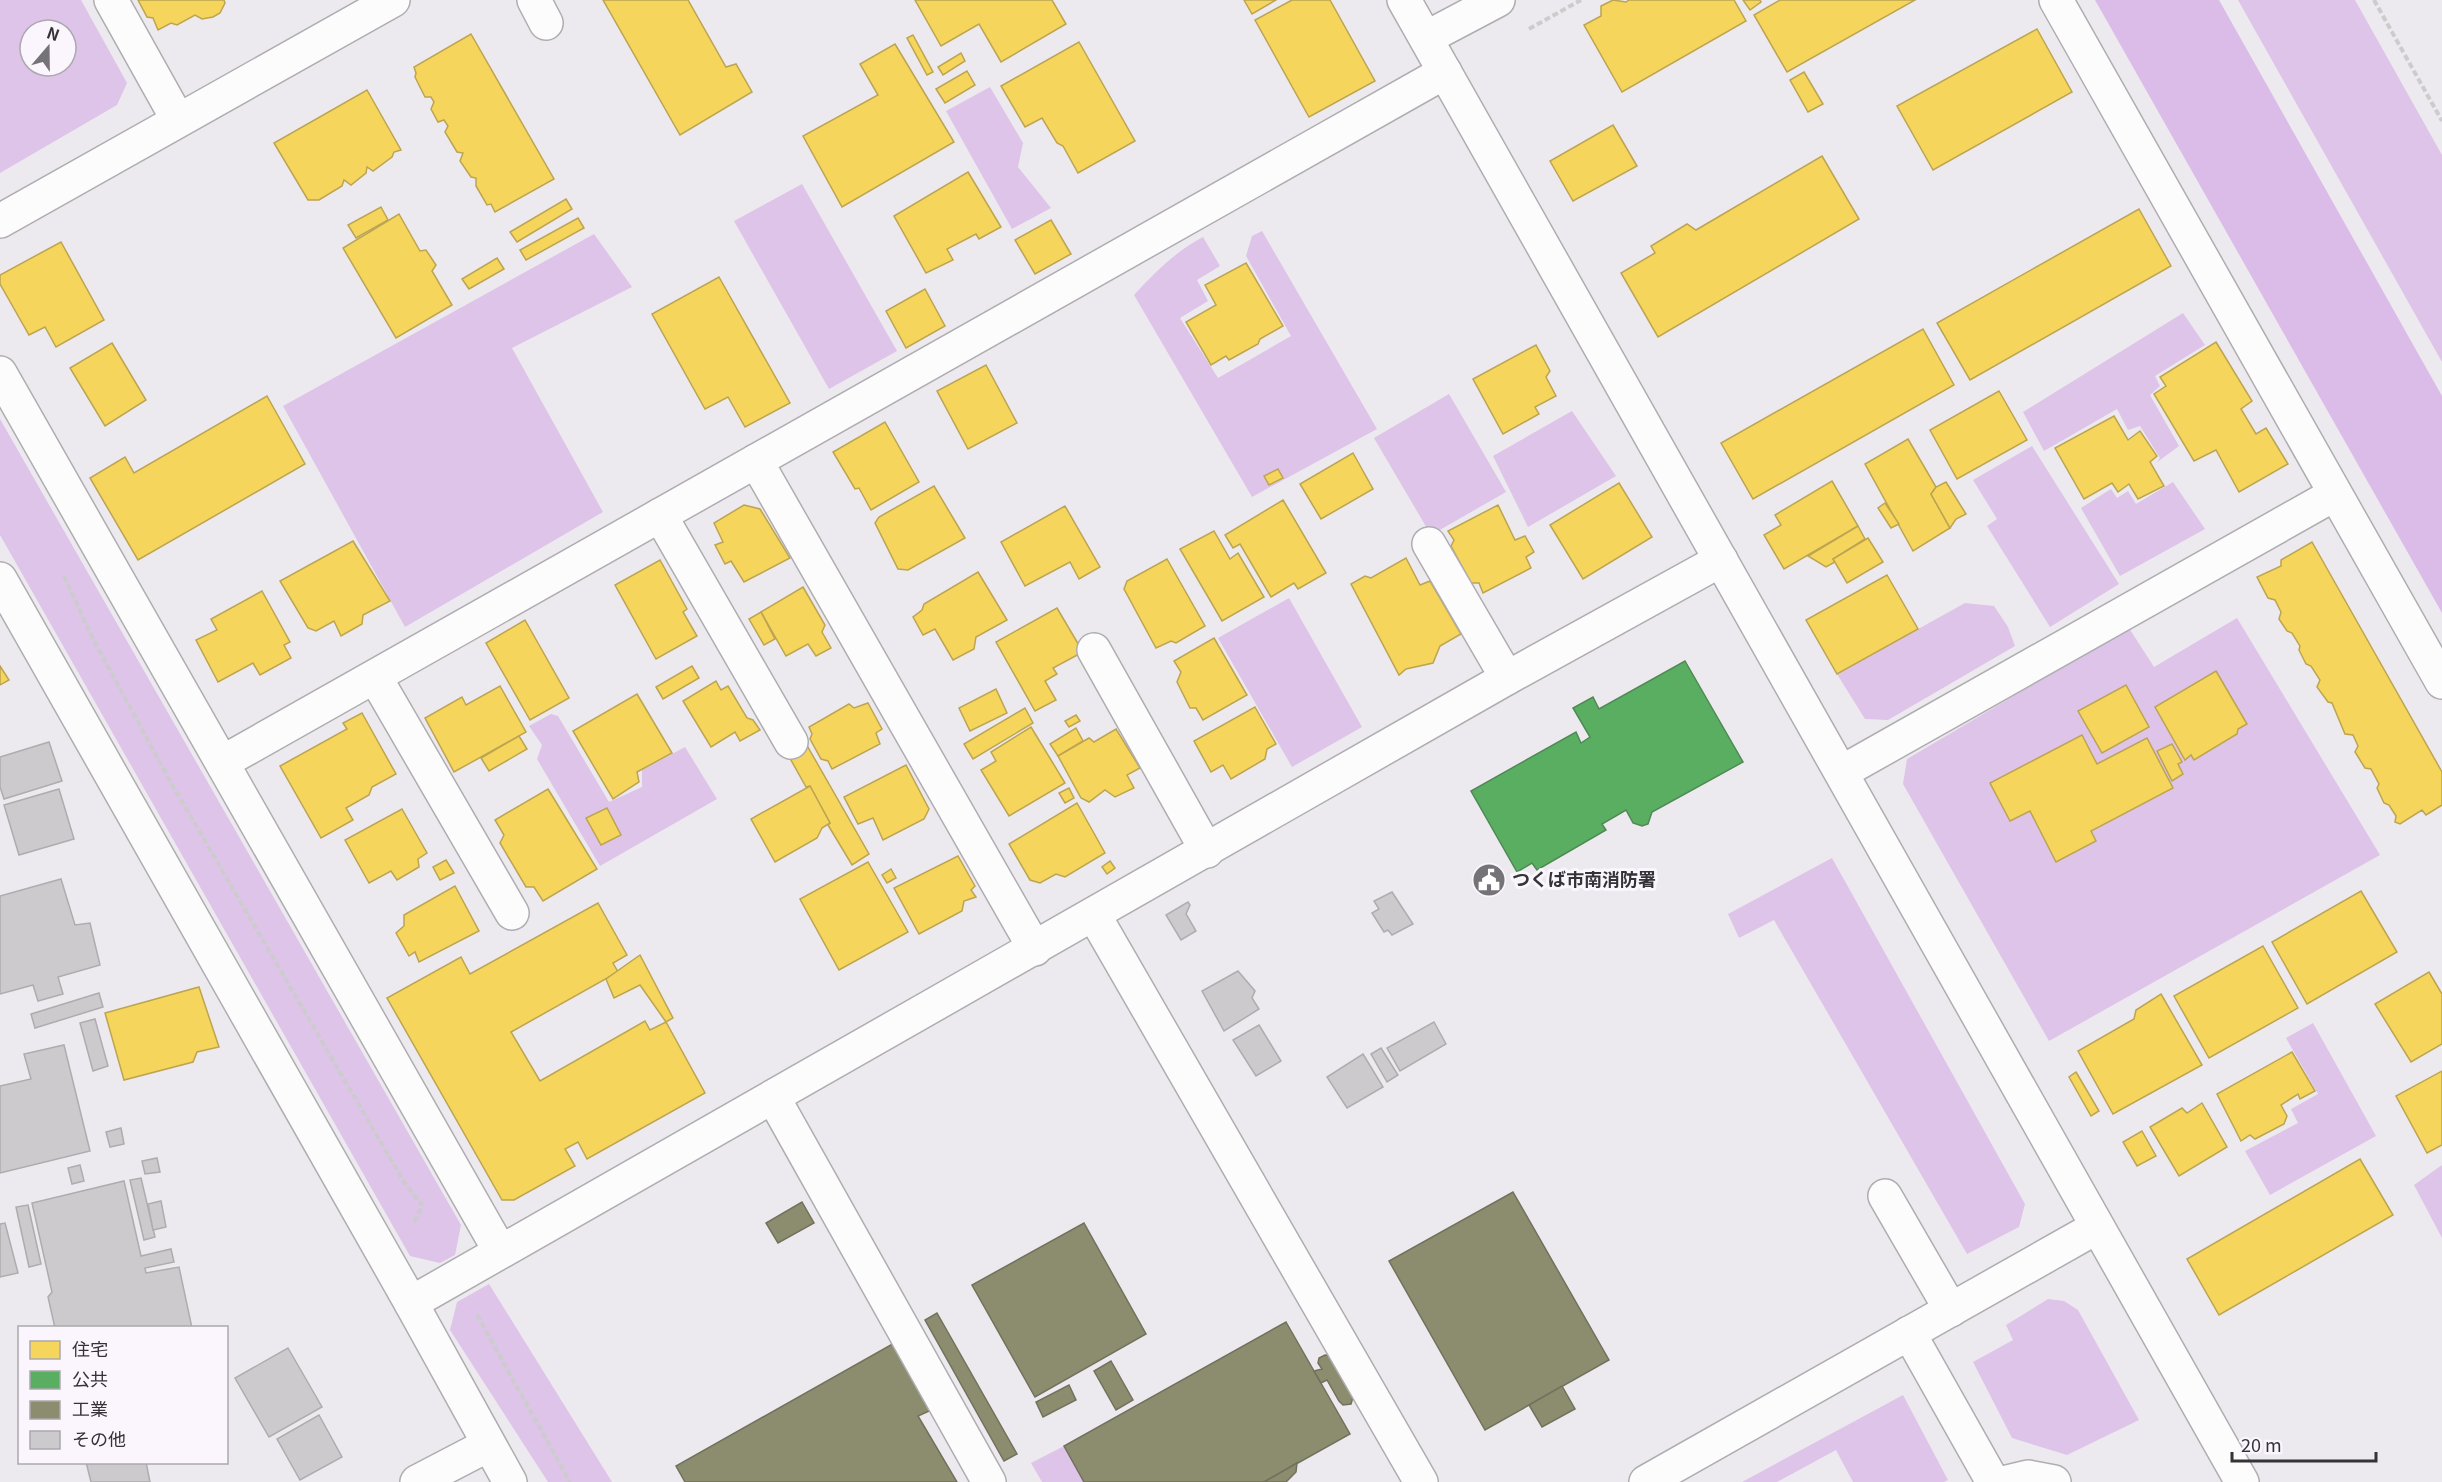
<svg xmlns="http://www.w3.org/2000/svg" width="2442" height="1482" viewBox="0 0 2442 1482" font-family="Georgia,'Noto Sans JP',serif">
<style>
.green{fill:#ddc4e8;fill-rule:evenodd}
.forest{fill:#dbbbe8}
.homes{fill:#f6d55c;stroke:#bca451;stroke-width:1.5}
.public{fill:#5aae61;stroke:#4f8954;stroke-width:1.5}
.industry{fill:#8c8c6e;stroke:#72715d;stroke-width:1.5}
.building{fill:#cccacd;stroke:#aeacaf;stroke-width:1.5}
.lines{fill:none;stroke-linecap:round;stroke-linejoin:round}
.minor-casing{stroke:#afadb0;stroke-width:36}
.path{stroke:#cccccd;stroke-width:4;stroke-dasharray:6 3;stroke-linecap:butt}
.minor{stroke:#fcfcfd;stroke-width:33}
.labels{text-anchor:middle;stroke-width:6;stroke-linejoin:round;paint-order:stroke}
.poi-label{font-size:18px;font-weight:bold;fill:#353336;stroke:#fbf6fd;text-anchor:start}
</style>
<rect width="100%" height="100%" fill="#edeaef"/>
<g class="green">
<path d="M0 0H81L127 83 117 105 0 173ZM30 30H66V66H30Z"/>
<polygon points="2238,0 2355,0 2442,155 2442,362"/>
<polygon points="990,87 1023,143 1018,167 1051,208 1012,229 946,111"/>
<polygon points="802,184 897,351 829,389 734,221"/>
<path d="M1262 231 1377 429 1252 497 1134 295C1154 273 1176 251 1203 237L1220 266 1197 280 1208 301 1180 318 1218 378 1291 336 1246 256 1252 236Z"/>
<polygon points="594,234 632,287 512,348 603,512 405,627 283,406"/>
<polygon points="2183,313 2205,345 2155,376 2160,386 2150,395 2179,446 2156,463 2160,458 2140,426 2128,430 2117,409 2044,451 2023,412"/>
<polygon points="1449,394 1506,492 1431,535 1374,438"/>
<polygon points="1572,411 1616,476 1528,527 1493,456"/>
<polygon points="0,419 461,1225 455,1255 440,1263 410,1256 0,535"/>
<polygon points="2032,446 2119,584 2050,627 1987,526 1997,519 1973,480"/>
<polygon points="2173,482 2205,529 2120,576 2081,508 2111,489 2117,498 2128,491 2136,504"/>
<polygon points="1289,598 1362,727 1292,767 1218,638"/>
<polygon points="1965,603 1994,606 2008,627 2015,646 1888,720 1865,719 1837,674"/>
<polygon points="2237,618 2380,855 2049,1041 1903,784 1907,759 2129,628 2154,667"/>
<polygon points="551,714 558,716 609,802 642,787 642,770 685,747 717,799 600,866 537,759 542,745 529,726"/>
<polygon points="1832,858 2025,1204 2019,1227 1967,1254 1774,920 1739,938 1728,914"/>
<polygon points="2313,1023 2376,1136 2270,1195 2245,1151 2298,1123 2291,1109 2318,1094 2286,1038"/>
<polygon points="2442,1165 2442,1238 2414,1185"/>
<polygon points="489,1284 612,1482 548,1482 450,1330 457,1302"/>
<polygon points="2048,1299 2064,1301 2078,1310 2139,1420 2067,1455 2012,1438 1973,1362 2013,1340 2006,1325"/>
<polygon points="1903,1395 1948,1480 1944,1482 1853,1482 1836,1450 1777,1482 1742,1482"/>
<polygon points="1064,1446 1084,1482 1042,1482 1031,1463"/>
</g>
<polygon class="forest" points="2095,0 2219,0 2442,396 2442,613"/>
<g class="homes">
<polygon points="138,0 224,0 225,3 220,13 213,17 202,19 195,15 177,25 171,23 158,30 153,18 147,17"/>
<polygon points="603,0 688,0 726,67 736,64 752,92 680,135"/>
<polygon points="915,0 1052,0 1066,24 1001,62 979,24 941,46"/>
<polygon points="1244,0 1276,0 1252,14"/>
<polygon points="1292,0 1330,0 1375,81 1309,117 1255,20"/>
<polygon points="1613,0 1626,2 1629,0 1734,0 1746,21 1622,92 1584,25 1601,16 1601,6"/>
<polygon points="1743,0 1760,0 1761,2 1750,10"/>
<polygon points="1780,0 1915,0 1787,72 1754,15"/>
<polygon points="2037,29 2072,92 1933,170 1897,106"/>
<polygon points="471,34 554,179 495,212 491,204 487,205 476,186 476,178 471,177 460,161 463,153 457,152 445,132 448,126 444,120 438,122 431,109 434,102 431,97 425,97 415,77 416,73 414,67"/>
<polygon points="913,35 933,72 927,75 907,38"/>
<polygon points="1079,42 1135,141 1078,173 1063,146 1057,143 1042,118 1025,127 1001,86"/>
<polygon points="895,44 954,142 842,207 803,136 878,95 860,64"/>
<polygon points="961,53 965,61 943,75 938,67"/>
<polygon points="967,71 975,85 945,103 936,89"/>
<polygon points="1804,72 1823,104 1808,112 1790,80"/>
<polygon points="367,90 401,150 394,152 392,157 373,171 367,167 366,173 351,185 344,180 342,186 319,200 308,200 274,143"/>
<polygon points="1613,125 1637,166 1573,201 1550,161"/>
<polygon points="1822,156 1859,219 1658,337 1621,273 1655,253 1651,246 1687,224 1696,230"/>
<polygon points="968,172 1001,227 979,239 976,234 947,249 953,260 926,273 894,216"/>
<polygon points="566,199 572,209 517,242 510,232"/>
<polygon points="381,207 388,220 356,238 348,225"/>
<polygon points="2139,209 2171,266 1970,380 1937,323"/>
<polygon points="399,214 420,251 426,250 436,265 432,271 452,305 396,338 343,248"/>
<polygon points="578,218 584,228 526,260 520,250"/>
<polygon points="1051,220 1071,254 1035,274 1015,240"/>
<polygon points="61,242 104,320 56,347 45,327 29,335 0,284 0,275"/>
<polygon points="497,258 504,269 469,289 462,279"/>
<polygon points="1246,263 1283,326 1260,339 1258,344 1229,360 1226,356 1211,365 1186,322 1216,305 1205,285"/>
<polygon points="719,277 790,403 745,427 728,397 705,409 652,314"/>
<polygon points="925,289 945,326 906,348 886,311"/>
<polygon points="1923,329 1954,385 1753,499 1721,443"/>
<polygon points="2216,342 2252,401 2241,409 2256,434 2266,428 2288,464 2239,492 2216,450 2194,461 2154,394 2166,386 2160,377"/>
<polygon points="112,343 146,400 105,426 70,368"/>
<polygon points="1536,345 1550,371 1546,377 1556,396 1535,407 1539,414 1503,434 1473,379"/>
<polygon points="986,365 1017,423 968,449 937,391"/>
<polygon points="1999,391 2027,440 1957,479 1930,430"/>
<polygon points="267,396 305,464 138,560 90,478 125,457 134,473"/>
<polygon points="2114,416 2128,440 2140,431 2157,456 2150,462 2164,486 2138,499 2129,484 2118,492 2112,483 2084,499 2055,448"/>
<polygon points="885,422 919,482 871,510 859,488 855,489 833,452"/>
<polygon points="1908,439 1936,487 1931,494 1950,528 1913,551 1865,464"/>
<polygon points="1353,453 1373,489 1321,519 1300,484"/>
<polygon points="1278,469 1283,478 1269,485 1264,476"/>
<polygon points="1832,481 1858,526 1784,569 1764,535 1781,525 1775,515"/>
<polygon points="1946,482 1966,514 1956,519 1950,528 1931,494 1936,487"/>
<polygon points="1619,483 1652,537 1583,579 1550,525"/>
<polygon points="934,486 965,538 908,570 898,569 875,523 879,517"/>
<polygon points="1283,500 1326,573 1298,589 1294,583 1271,597 1240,544 1233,548 1225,535"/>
<polygon points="1885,503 1899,524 1891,528 1878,508"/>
<polygon points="744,505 760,509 790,558 744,582 731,561 725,564 715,545 723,542 714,523"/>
<polygon points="1498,505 1515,540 1525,536 1534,552 1526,557 1531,568 1483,593 1479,583 1471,583 1451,546 1454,540 1448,531"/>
<polygon points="1065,506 1100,567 1079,579 1070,562 1025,586 1001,542"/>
<polygon points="1858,526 1865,539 1833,559 1835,562 1826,567 1808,556"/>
<polygon points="1214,531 1230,559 1238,553 1264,597 1222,621 1180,549"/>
<polygon points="1868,538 1883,562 1847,583 1833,559"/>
<polygon points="353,541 390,601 363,615 362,624 341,636 334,621 316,631 308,628 280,581"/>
<polygon points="2312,542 2442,772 2442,805 2426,815 2422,810 2400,824 2395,822 2396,816 2389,805 2384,803 2377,788 2379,784 2371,769 2365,768 2355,752 2358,746 2353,735 2345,734 2332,703 2328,702 2317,687 2320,680 2311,666 2306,664 2299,650 2300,646 2292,633 2287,631 2279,619 2281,612 2275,600 2268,598 2257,577 2281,566 2281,560"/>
<polygon points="1406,558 1420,585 1430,581 1461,634 1440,646 1433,663 1406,669 1399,675 1351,584 1365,576 1371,578"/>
<polygon points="1167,559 1205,626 1176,643 1171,641 1156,648 1124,589 1127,581"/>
<polygon points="660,560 687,609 683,612 697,636 656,659 615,585"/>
<polygon points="978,572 1007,620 976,637 974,649 953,660 935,629 923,635 913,617 922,610 924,604"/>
<polygon points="1887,575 1918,629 1837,674 1806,620"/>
<polygon points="803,587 825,625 822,632 831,648 816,656 808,644 786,656 761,612"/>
<polygon points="262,591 290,642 284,645 291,658 260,675 253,663 218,682 196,640 217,630 211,619"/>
<polygon points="1057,608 1083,652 1053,668 1057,674 1045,681 1056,700 1035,711 996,642"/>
<polygon points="761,612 775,639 764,645 749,619"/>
<polygon points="525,620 569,698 530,720 486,643"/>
<polygon points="1214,638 1247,695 1203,720 1196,708 1190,708 1177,682 1181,672 1174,661"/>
<polygon points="0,666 9,680 0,685"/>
<polygon points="692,666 699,678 663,699 656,687"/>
<polygon points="2216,671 2247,724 2238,729 2237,734 2194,760 2191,755 2185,760 2155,707"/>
<polygon points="716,681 721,690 728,686 747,718 753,720 760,730 740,741 735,732 711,747 683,701"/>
<polygon points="2126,685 2149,727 2102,753 2078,711"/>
<polygon points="500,686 526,732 454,772 425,718 462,697 466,705"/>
<polygon points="996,689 1007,713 970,731 959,708"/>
<polygon points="637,694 672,753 637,772 639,782 613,799 573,731"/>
<polygon points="868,703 882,729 876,733 880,744 832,769 828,761 821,759 810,739 812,734 809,727 849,704 854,708"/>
<polygon points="1255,707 1276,744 1267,749 1265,759 1231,779 1223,765 1211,772 1194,741"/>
<polygon points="1025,708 1033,723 973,759 964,744"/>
<polygon points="362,713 396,774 372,787 369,795 346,808 353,820 321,838 280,766 347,729 343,723"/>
<polygon points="1076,715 1080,721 1069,727 1065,721"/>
<polygon points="1031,727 1065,783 1009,816 981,770 996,761 991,752"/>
<polygon points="1076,728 1083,741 1058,756 1050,744"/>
<polygon points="1116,729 1140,768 1127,775 1134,788 1115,797 1105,790 1089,802 1081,798 1058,756 1089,738 1094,742"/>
<polygon points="2082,735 2097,764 2147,738 2173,788 2091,831 2096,841 2056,862 2030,811 2010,821 1990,783"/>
<polygon points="519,736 527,749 489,771 481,758"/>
<polygon points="805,742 869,854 852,865 828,825 830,823 810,786 806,787 787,753"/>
<polygon points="2172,744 2182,762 2178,764 2183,774 2172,781 2157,751"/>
<polygon points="906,765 929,809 924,819 883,840 873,818 858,824 844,797"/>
<polygon points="810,786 830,823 822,828 817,838 775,862 751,819"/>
<polygon points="1069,788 1074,798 1065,803 1059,793"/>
<polygon points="548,789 597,869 543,901 534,887 526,887 500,843 504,835 495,820"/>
<polygon points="1077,803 1105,853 1065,877 1056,874 1040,883 1030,880 1009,844"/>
<polygon points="607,808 621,835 601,845 586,818"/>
<polygon points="402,809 427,853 418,859 419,867 397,880 391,871 369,883 345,840"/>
<polygon points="958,856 975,886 971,890 976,897 964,901 962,911 919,934 894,888"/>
<polygon points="446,860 454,873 440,880 433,867"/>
<polygon points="1110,861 1115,868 1107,874 1102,867"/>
<polygon points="868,862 908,932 839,970 800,899"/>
<polygon points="891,869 896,878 887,883 882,875"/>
<polygon points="455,886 479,931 419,962 415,952 409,956 396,933 404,926 404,915"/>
<polygon points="2361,891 2397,952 2307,1004 2272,942"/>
<polygon points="598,903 627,955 613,963 618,972 511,1032 540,1081 645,1021 650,1030 666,1022 705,1093 587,1159 578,1142 565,1149 575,1166 514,1200 502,1200 387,998 461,957 470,974"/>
<polygon points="2263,946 2298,1008 2209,1058 2174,996"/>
<polygon points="640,955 673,1018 666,1022 640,985 614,998 606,979"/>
<polygon points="2429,972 2442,994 2442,1044 2411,1062 2375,1004"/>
<polygon points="199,987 219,1047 197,1052 193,1062 124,1080 105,1013"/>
<polygon points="2161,994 2202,1065 2113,1114 2078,1051 2134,1019 2136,1010"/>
<polygon points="2292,1052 2315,1091 2300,1099 2298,1094 2281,1105 2287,1116 2284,1124 2255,1139 2250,1135 2241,1141 2217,1094"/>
<polygon points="2442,1071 2442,1145 2427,1153 2396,1096"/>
<polygon points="2076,1072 2099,1111 2091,1116 2069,1077"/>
<polygon points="2202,1103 2227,1147 2179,1176 2150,1127 2182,1108 2187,1113"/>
<polygon points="2142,1131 2156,1156 2137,1166 2123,1142"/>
<polygon points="2360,1159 2393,1215 2219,1315 2187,1259"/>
</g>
<polygon class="public" points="1685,661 1743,762 1652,812 1648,824 1642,826 1633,823 1626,810 1602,824 1606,830 1537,870 1532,863 1517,872 1471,791 1576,732 1581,743 1590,737 1573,708 1593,697 1599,709"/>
<g class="industry">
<polygon points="1513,1192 1609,1360 1485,1430 1389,1261"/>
<polygon points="802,1202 814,1223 778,1243 766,1223"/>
<polygon points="1084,1223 1146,1334 1035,1397 972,1285"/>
<polygon points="937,1313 1017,1454 1004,1461 925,1320"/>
<polygon points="1286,1322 1350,1434 1264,1482 1084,1482 1064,1446"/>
<polygon points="896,1342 927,1397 929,1411 918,1416 957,1482 685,1482 676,1466"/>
<polygon points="1325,1355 1331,1356 1353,1397 1351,1404 1343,1405 1339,1401 1327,1380 1321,1383 1314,1371 1322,1369 1318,1363 1319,1358"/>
<polygon points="1111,1361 1133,1400 1116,1410 1094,1371"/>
<polygon points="1069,1385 1076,1400 1043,1417 1036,1402"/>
<polygon points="1562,1386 1575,1409 1542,1427 1529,1405"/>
<polygon points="1297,1463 1296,1472 1286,1482 1264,1482"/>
</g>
<g class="building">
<polygon points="49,742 62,781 4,799 0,787 0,757"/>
<polygon points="59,789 74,839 19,855 4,805"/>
<polygon points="61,879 75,925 90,923 100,965 58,977 63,994 38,1001 33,985 0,994 0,896"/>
<polygon points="1392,892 1413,924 1392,935 1388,930 1384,932 1372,913 1379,909 1374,901"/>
<polygon points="1188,902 1190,905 1186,914 1196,931 1181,940 1166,915"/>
<polygon points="1238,971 1255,991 1252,998 1259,1009 1224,1031 1202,991"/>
<polygon points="99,993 103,1007 35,1028 31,1014"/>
<polygon points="95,1019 108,1066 93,1071 80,1023"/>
<polygon points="1434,1022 1446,1044 1400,1071 1387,1048"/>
<polygon points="1259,1025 1281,1061 1256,1076 1233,1040"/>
<polygon points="64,1045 90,1151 0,1173 0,1086 31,1079 24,1054"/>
<polygon points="1381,1048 1398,1075 1387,1082 1371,1054"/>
<polygon points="1363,1054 1383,1087 1347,1108 1327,1077"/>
<polygon points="121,1128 124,1144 110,1147 106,1132"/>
<polygon points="157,1158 160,1172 145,1174 142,1161"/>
<polygon points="80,1165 84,1181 72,1184 68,1168"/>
<polygon points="141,1178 155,1237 144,1240 130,1180"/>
<polygon points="124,1181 141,1256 171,1249 174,1262 145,1268 146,1273 179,1267 192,1328 55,1328 48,1297 52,1292 32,1203"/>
<polygon points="161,1201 166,1227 153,1230 148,1204"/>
<polygon points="28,1205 41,1264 29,1267 16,1207"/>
<polygon points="5,1223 18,1273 0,1277 0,1224"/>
<polygon points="288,1348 322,1407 269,1437 235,1378"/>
<polygon points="319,1415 342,1457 300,1480 277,1439"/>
<polygon points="86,1462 146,1462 150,1482 91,1482"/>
</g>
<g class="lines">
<defs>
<g id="minor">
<polyline points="111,0 178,120"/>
<polyline points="534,0 546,23"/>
<polyline points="1404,0 2242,1482"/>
<polyline points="2056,0 2442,682"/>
<polyline points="1426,38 1498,0"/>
<polyline points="0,221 393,0"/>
<polyline points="0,373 500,1251"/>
<polyline points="756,461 1035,949"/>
<polyline points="660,515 791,742"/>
<polyline points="1429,544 1507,678"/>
<polyline points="0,579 411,1303 510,1482"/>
<polyline points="1094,650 1207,851"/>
<polyline points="375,677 512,913"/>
<polyline points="223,762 1445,72"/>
<polyline points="1842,772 2335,494"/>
<polyline points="1094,915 1421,1482"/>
<polyline points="773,1097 989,1482"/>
<polyline points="1885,1196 1951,1310"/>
<polyline points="411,1303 1507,678 1721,560"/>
<polyline points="1909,1333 1993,1482"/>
<polyline points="417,1482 488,1445"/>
<polyline points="1646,1482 2097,1227"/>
<polyline points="2007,1482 2028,1477 2054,1482"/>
</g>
</defs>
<use href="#minor" class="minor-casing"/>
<g class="path">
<polyline points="2374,0 2442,121"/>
<polyline points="1529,29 1581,0"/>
<polyline points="64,576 93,639 170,781 404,1182 422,1205"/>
<polyline points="414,1222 423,1205"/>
<polyline points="477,1315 570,1482"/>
</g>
<use href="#minor" class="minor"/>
</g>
<defs>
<symbol id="civic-disc" viewBox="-11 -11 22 22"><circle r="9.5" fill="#757377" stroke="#fbf6fd"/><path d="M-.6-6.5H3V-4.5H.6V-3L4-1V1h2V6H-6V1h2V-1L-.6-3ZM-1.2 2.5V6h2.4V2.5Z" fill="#fff"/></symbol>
</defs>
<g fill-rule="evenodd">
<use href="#civic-disc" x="1470" y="861" width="38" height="38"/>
</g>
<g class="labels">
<g class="poi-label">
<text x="1512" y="886">つくば市南消防署</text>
</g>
</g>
<rect x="18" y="1326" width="210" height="138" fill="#fbf6fd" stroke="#aca8ad" stroke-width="1.5"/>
<rect x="30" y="1341" width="30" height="18" fill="#f6d55c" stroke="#aca8ad" stroke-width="1.5"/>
<text x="72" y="1356" font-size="18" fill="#353336">住宅</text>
<rect x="30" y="1371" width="30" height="18" fill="#5aae61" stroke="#aca8ad" stroke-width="1.5"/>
<text x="72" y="1386" font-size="18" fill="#353336">公共</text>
<rect x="30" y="1401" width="30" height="18" fill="#8c8c6e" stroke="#aca8ad" stroke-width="1.5"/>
<text x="72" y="1416" font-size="18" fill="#353336">工業</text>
<rect x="30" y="1431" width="30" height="18" fill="#cccacd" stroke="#aca8ad" stroke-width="1.5"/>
<text x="72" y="1446" font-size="18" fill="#353336">その他</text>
<g transform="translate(48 48) rotate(20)"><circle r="28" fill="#fbf6fd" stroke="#aca8ad" stroke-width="1.5"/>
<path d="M0-4.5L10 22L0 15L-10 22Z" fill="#757377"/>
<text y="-9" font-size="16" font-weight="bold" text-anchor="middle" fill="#353336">N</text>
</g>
<path d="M2232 1452v9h144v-9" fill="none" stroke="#353336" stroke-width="3"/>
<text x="2241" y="1452" font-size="18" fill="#353336" stroke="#fbf6fd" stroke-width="4.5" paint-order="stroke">20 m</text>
</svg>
